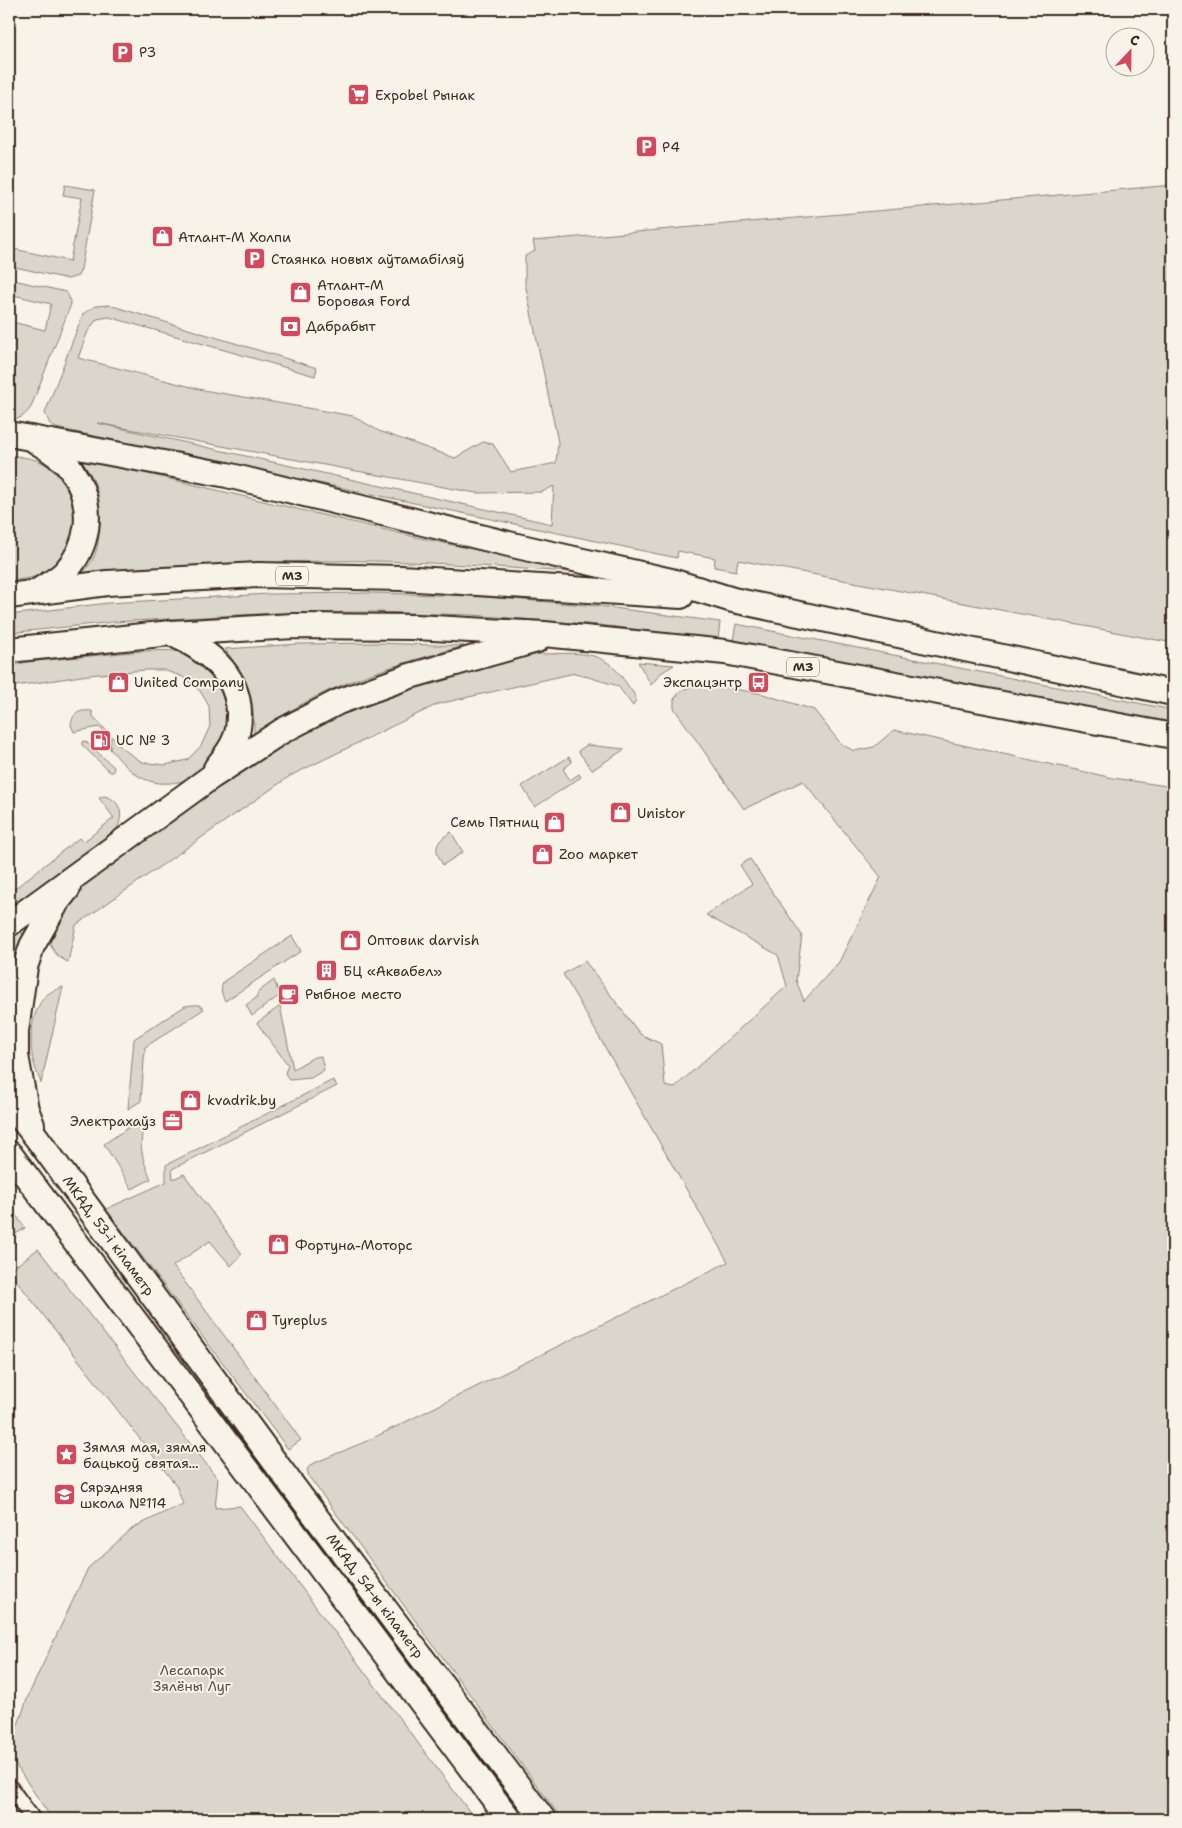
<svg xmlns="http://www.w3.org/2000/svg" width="1182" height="1828" viewBox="0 0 1182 1828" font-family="'Shantell Sans',sans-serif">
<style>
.green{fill:#dbd6cb;stroke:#8b8074;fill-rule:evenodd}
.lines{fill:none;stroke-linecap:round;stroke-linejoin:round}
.minor-casing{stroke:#3b2a1e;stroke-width:18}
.trunk-casing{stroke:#3b2a1e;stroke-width:28}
.minor{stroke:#f7f3e8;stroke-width:14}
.trunk{stroke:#f7f3e8;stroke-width:24}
.labels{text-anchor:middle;stroke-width:4;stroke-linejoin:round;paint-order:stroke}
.shield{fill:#f7f3e8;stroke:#73665b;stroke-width:1}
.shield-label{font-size:12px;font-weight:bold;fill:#3b2a1e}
.poi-label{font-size:14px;fill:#3b2a1e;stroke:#f7f3e8;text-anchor:start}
.street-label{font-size:14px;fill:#3b2a1e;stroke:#f7f3e8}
.park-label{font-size:14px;fill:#5b4c41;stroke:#f7f3e8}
</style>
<rect width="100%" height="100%" fill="#f7f3e8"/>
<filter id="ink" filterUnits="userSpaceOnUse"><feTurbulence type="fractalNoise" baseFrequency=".02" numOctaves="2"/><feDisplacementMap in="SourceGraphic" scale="10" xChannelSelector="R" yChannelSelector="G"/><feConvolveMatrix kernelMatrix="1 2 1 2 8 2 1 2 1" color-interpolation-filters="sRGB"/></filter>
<g filter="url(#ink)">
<g class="green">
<polygon points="65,185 95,190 81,269 78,276 68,279 11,266 14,249 70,261 82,198 63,195"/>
<path d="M1173 185V643L738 560 736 571 714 567 715 558 678 551 677 558 56 428 50 424 45 413 83 314 95 306 109 305 317 368 315 376 109 317 97 319 88 331 78 358 203 390 353 416 379 431 455 458 483 442 493 444 511 472 556 463 558 442 525 283V256L535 251 533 241ZM97 423 476 493 542 492 554 486 552 524Z"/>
<path d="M9 279 66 292 69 297 71 304 31 407C26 415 19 421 9 419V327L16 323 45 330 51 304 9 294Z"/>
<path d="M9 455C21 457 39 458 49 467 80 492 86 548 50 571 37 578 23 579 9 581Z"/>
<path d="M68 455 420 538 586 573C499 568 412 559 324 561 243 562 162 568 81 575 85 570 90 565 93 559 103 538 103 492 89 472 84 465 76 460 68 455Z"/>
<polygon points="373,593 472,596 599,606 720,622 718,639 599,625 472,615 374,612 275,613 114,622 9,633 9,615 108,603 270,594"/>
<polygon points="736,624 1173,710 1173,728 733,641"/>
<path d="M377 643 464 646C420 658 376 670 335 688 306 700 280 717 254 734 254 693 248 682 225 649L299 644Z"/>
<path d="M143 651C159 651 181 648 195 657 198 659 201 663 203 665 243 705 231 779 170 783 159 784 150 782 140 777 128 770 119 759 110 749L111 738 99 727 74 732 71 725C73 712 80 710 92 711L93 716 123 749 142 762 165 765 187 760 201 746 210 726 209 706 200 691 183 677 164 670H145L88 675 9 687V667L26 662Z"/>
<path d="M541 654C566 654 593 649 612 666 621 674 627 685 634 694 637 699 636 701 633 706L618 686 575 673 438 704 290 776 76 925 68 962C57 957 52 951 49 939L81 885 259 755 349 705 493 661Z"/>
<polygon points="638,662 674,665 661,673 651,685"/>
<polygon points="692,686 717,686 763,694 814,710 841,744 854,751 874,747 894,730 1113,778 1173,787 1173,1819 562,1819 309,1477 307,1469 312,1464 367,1441 728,1262 563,974 585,961 640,1034 661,1044 665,1086 674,1088 787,986 778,955 706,915 752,884 740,865 750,859 802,935 796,980 804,1001 839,962 881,877 803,781 744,809 674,708 674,699 681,691"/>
<polygon points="85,741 114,767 113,772 110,772 82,745 82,742"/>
<polygon points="587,745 625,749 592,770 578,751"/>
<polygon points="569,757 572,762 563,769 570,780 579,774 581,777 535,807 522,786"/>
<path d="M104 796C121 800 124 814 117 829L9 909V893L79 838 83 842 114 818 99 798Z"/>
<path d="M451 832 463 852 443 865C433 849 435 842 451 832Z"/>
<polygon points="18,929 23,933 9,986 9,936"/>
<path d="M292 936 301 951 225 1001C221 993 220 989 224 981Z"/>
<polygon points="274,980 280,995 252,1016 246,1005 256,998 258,992"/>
<path d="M63 987 41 1083C38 1075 35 1068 33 1060 29 1041 31 1015 43 999 48 992 55 990 63 987Z"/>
<polygon points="192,1005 199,1005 204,1009 145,1047 141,1101 128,1109 134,1039 185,1006"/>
<polygon points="280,1006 293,1069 314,1057 321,1056 324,1070 311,1078 289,1080 285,1073 288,1065 257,1023"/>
<polygon points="333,1080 337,1086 172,1169 173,1179 184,1174 242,1254 231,1266 210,1241 173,1266 301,1440 288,1449 106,1209 166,1182 166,1165"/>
<path d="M144 1117C140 1147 139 1151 151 1179L132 1189 104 1144Z"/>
<polygon points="9,1205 25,1228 9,1238"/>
<polygon points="38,1249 218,1479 215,1508 240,1506 475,1819 52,1819 9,1755 9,1750 29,1694 88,1568 133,1528 161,1514 183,1504 176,1485 9,1271"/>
</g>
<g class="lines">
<defs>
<polyline id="minor" points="9,1786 33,1819"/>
<g id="trunk">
<polyline points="9,434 227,475 517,546 671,581 733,600 1173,693"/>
<path d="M37 442C49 449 61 457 70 468 73 472 75 477 78 481 93 511 89 545 66 571 59 579 47 585 38 591"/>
<polyline points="9,596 107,583 258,575 401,578 681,596"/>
<path d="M171 633C205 649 238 672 239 713 239 721 239 731 235 739 231 750 223 759 216 768"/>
<polyline points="9,650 171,633 294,626 415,627 544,634 725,652 1173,736"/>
<polyline points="9,924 211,777 282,731 338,702 410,676 537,640"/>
<path id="s1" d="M9 1103 37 1138 280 1469 543 1819"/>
<polyline points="32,1125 26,1109 16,1056 16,1031 25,967 32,946 57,902 68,888"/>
<polyline points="9,1153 509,1819"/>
</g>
</defs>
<use href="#minor" class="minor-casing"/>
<use href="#trunk" class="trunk-casing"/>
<use href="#minor" class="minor"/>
<use href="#trunk" class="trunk"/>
</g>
</g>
<defs>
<symbol id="parking-square" viewBox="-11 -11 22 22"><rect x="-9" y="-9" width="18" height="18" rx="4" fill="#d1495b" stroke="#f7f3e8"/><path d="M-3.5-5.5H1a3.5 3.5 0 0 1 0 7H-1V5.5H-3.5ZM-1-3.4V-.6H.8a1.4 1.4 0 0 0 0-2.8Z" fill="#fff"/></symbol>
<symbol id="supermarket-square" viewBox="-11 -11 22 22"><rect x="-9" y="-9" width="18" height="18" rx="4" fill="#d1495b" stroke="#f7f3e8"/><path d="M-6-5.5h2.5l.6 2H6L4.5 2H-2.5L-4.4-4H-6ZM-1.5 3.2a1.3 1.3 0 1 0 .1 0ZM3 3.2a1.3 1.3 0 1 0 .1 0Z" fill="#fff"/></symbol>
<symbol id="shop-square" viewBox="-11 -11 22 22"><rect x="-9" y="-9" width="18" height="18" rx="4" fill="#d1495b" stroke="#f7f3e8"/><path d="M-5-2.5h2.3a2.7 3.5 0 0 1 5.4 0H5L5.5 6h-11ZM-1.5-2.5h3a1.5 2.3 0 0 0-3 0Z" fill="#fff"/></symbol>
<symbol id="bank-square" viewBox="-11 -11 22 22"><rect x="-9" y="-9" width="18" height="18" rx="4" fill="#d1495b" stroke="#f7f3e8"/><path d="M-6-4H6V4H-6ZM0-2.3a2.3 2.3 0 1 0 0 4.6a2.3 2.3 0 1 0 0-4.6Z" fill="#fff"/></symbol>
<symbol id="bus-square" viewBox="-11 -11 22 22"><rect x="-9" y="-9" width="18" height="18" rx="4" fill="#d1495b" stroke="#f7f3e8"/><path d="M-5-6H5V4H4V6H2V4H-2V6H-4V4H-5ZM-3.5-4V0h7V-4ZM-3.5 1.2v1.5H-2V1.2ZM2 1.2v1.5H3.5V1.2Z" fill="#fff"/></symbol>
<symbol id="fuel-square" viewBox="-11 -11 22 22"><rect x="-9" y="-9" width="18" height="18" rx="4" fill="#d1495b" stroke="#f7f3e8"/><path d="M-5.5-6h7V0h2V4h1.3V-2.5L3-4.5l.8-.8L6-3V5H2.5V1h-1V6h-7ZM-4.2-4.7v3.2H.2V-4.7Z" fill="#fff"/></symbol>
<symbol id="building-square" viewBox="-11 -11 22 22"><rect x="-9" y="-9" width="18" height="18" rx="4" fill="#d1495b" stroke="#f7f3e8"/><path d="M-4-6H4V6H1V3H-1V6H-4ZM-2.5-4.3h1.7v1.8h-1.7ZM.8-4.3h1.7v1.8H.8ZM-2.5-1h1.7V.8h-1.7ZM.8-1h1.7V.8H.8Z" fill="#fff"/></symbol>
<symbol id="cafe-square" viewBox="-11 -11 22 22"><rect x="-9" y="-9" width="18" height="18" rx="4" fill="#d1495b" stroke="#f7f3e8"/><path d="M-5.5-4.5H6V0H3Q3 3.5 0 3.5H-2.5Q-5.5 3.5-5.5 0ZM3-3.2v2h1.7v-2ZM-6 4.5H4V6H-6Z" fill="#fff"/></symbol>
<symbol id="office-square" viewBox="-11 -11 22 22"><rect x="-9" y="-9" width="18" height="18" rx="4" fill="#d1495b" stroke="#f7f3e8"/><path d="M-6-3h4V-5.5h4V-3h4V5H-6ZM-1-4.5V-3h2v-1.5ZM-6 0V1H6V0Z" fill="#fff"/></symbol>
<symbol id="sight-square" viewBox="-11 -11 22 22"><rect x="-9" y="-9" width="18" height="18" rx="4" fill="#d1495b" stroke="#f7f3e8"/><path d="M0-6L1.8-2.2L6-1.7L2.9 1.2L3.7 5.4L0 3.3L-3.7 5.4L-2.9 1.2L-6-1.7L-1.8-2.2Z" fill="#fff"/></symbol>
<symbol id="school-square" viewBox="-11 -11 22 22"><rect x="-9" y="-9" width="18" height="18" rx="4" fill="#d1495b" stroke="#f7f3e8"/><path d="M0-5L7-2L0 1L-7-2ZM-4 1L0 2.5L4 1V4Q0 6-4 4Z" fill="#fff"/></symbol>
</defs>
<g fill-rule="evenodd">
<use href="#parking-square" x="110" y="40" width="25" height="25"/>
<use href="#supermarket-square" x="346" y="82" width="25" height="25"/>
<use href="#parking-square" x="634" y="134" width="25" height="25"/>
<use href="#shop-square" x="150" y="224" width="25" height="25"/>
<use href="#parking-square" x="242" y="246" width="25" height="25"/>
<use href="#shop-square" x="288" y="280" width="25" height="25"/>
<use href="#bank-square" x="278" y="314" width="25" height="25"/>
<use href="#shop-square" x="106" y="670" width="25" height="25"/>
<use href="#bus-square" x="746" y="670" width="25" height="25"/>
<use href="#fuel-square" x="88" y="728" width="25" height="25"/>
<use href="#shop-square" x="608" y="800" width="25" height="25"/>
<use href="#shop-square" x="542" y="810" width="25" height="25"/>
<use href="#shop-square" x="530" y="842" width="25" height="25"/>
<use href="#shop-square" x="338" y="928" width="25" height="25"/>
<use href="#building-square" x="314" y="958" width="25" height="25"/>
<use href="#cafe-square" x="276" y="982" width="25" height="25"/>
<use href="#shop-square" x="178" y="1088" width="25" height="25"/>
<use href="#office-square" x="160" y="1108" width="25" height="25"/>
<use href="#shop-square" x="266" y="1232" width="25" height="25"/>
<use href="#shop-square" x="244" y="1308" width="25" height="25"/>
<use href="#sight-square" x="54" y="1442" width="25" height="25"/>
<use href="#school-square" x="52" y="1482" width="25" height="25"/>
</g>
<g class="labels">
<g class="shield">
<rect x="276" y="566.5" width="32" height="19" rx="4"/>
<rect x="787" y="657.5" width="32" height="19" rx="4"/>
</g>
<g class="shield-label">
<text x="292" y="580">М3</text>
<text x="803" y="671">М3</text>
</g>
<g class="poi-label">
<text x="139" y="57">P3</text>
<text x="375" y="100">Expobel Рынак</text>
<text x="662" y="152">P4</text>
<text x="178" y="242">Атлант-М Холпи</text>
<text x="271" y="264">Стаянка новых аўтамабіляў</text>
<text x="317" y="290">Атлант-М<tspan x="317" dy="16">Боровая Ford</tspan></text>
<text x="306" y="331">Дабрабыт</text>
<text x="134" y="687">United Company</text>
<text x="742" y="687" text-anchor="end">Экспацэнтр</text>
<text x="116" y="745">UC № 3</text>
<text x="637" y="818">Unistor</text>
<text x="539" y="827" text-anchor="end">Семь Пятниц</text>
<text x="559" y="859">Zoo маркет</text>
<text x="367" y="945">Оптовик darvish</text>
<text x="343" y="976">БЦ «Аквабел»</text>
<text x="305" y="999">Рыбное место</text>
<text x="207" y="1105">kvadrik.by</text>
<text x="156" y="1126" text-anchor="end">Электрахаўз</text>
<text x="295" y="1250">Фортуна-Моторс</text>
<text x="272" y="1325">Tyreplus</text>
<text x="83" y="1452">Зямля мая, зямля<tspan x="83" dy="16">бацькоў святая...</tspan></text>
<text x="80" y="1492">Сярэдняя<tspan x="80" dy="16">школа №114</tspan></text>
</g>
<g class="street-label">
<text dy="5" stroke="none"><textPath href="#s1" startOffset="166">МКАД, 53-і кіламетр</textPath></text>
<text dy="5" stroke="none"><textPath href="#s1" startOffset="614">МКАД, 54-ы кіламетр</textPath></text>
</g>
<g class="park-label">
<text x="192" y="1675">Лесапарк<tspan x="192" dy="16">Зялёны Луг</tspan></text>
</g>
</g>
<rect width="1182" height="1828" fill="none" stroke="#f7f3e8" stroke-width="30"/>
<rect x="15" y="15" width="1152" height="1798" fill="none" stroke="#3b2a1e" stroke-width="2" filter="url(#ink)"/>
<g transform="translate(1130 52) rotate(22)"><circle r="24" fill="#f7f3e8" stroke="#aca397"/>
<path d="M0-4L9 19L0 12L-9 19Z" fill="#d1495b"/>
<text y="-8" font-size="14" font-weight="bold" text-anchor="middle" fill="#3b2a1e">С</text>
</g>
</svg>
